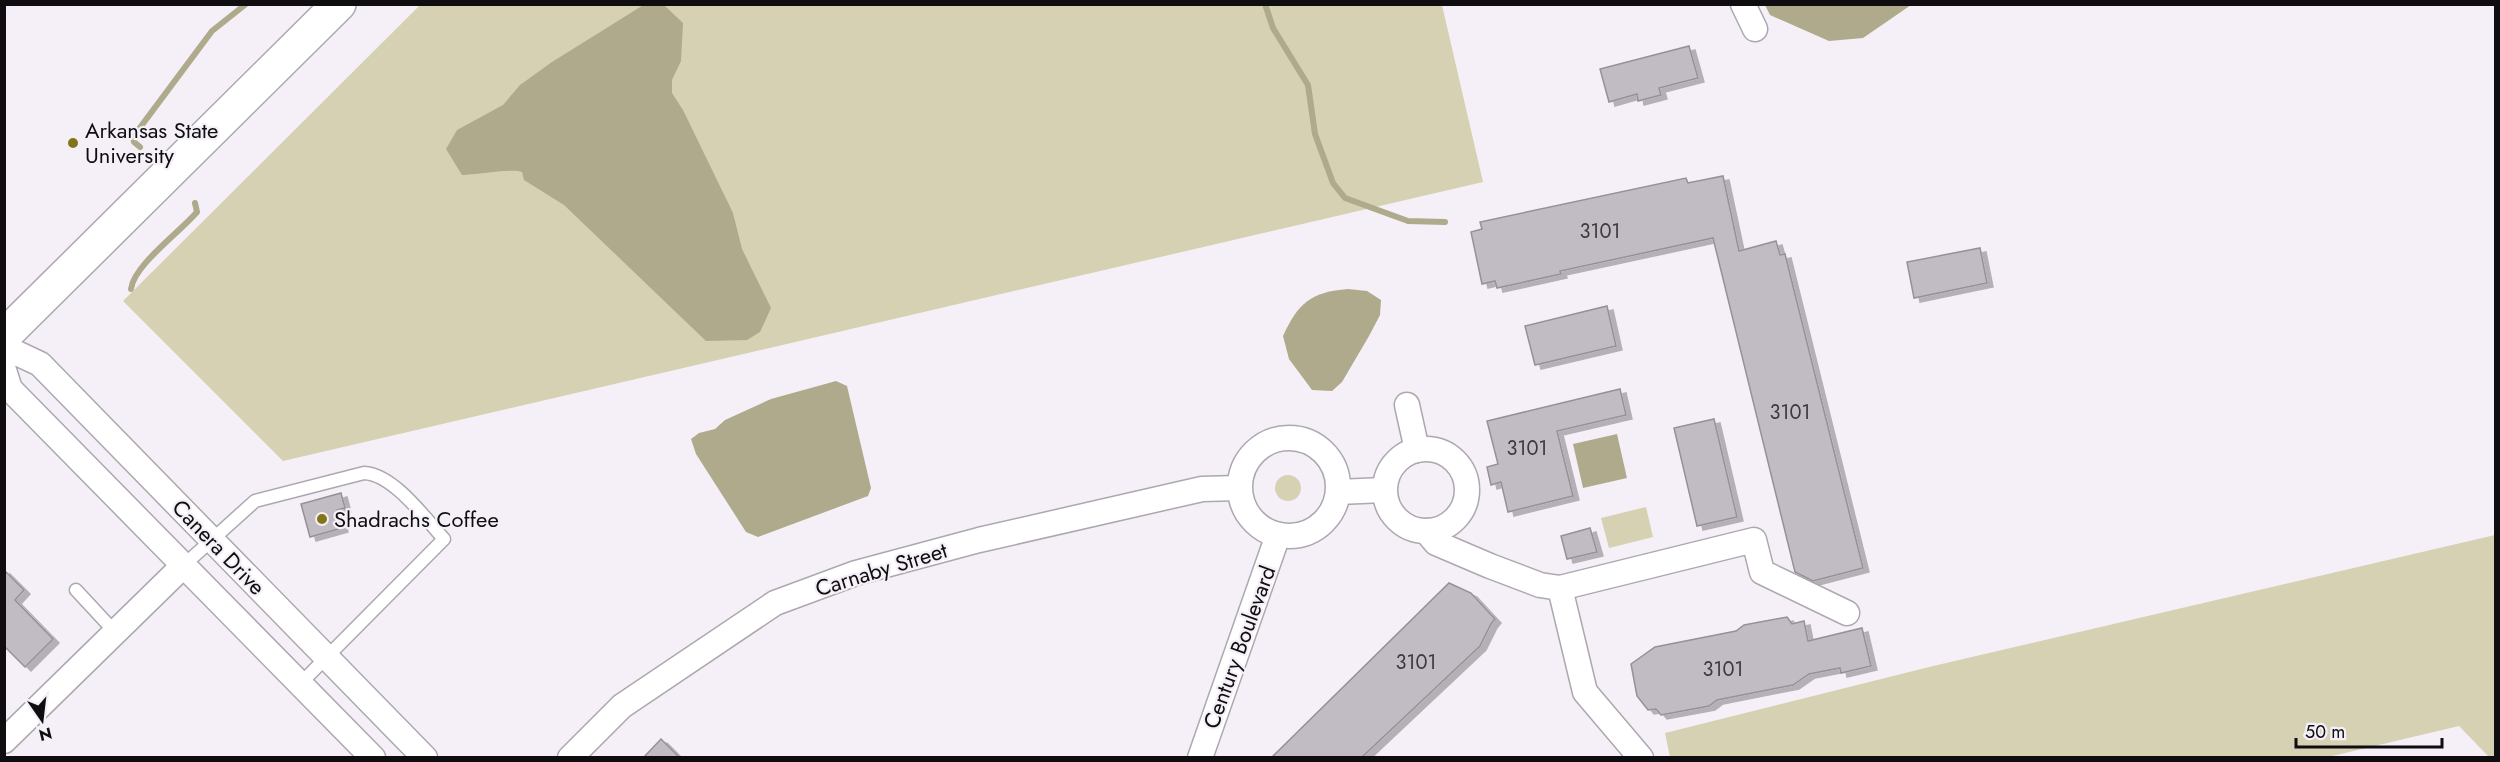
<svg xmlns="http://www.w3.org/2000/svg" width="2500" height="762" viewBox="0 0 2500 762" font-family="Jost,sans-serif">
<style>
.green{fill:#d5d1b2}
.water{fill:#aeaa8b}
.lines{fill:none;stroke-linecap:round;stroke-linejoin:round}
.stream{stroke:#aeaa8b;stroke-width:6}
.building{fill:#c1bcc3;stroke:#969198;stroke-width:1.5;filter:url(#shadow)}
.service-casing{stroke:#ada8af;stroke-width:15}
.minor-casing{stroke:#ada8af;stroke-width:27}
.trunk-casing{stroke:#ada8af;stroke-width:36}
.service{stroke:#fff;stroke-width:12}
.minor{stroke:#fff;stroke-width:24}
.trunk{stroke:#fff;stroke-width:33}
.poi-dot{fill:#817518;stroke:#f5f0f7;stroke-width:2}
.labels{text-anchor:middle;stroke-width:4.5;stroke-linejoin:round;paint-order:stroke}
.number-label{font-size:20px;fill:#3c393d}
.poi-label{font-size:22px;fill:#0f0d10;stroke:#f5f0f7;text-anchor:start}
.street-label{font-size:22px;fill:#0f0d10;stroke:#f5f0f7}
</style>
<defs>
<filter id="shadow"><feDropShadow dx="6" dy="4" stdDeviation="0" flood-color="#0004"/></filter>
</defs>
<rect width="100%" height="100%" fill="#f5f0f7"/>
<g class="green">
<polygon points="420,5 1442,5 1483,182 283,461 123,301"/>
<circle cx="1288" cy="488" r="13"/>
<polygon points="1646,507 1653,537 1609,548 1601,518"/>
<polygon points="2495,535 2495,757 2489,757 2459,726 2324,758 1670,757 1665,733 1929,667"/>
</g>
<g class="water">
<path d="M645 4 664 5 683 23 681 61 672 80V93L683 110 733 213 742 249 771 308 760 332 747 340 706 341 564 205 524 180 522 172C513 168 476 175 462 175L446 149 457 130 503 105 520 85 552 62Z"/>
<polygon points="1765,5 1911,5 1863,38 1829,41 1770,15"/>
<path d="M1348 289 1367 291 1381 300 1380 315 1369 336 1342 382 1332 391 1312 390 1289 359 1283 336C1298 303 1311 292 1348 289Z"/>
<polygon points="836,381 847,386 871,488 868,496 758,537 746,532 696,454 691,439 699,433 715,429 725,420 771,399"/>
<polygon points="1617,434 1627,478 1583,488 1573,444"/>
</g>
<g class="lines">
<g class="stream">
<polyline points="1265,4 1273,28 1308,85 1315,134 1333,183 1345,198 1408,221 1445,222"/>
<polyline points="140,147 134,142 133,137 212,31 246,4"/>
<path d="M131 289C134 265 179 233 197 212L195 203"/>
</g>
</g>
<g class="building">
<polygon points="1689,46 1698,78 1659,88 1661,95 1638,101 1637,94 1609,102 1600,69"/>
<polygon points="1723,176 1739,251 1776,241 1780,255 1785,254 1863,568 1813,581 1795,572 1713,238 1560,271 1561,274 1497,288 1495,281 1482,284 1471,232 1482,229 1480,222 1686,178 1688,183"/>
<polygon points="1980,248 1987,283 1914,298 1907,262"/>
<polygon points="1607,306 1616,346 1535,365 1525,326"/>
<polygon points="1620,389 1626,415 1557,431 1573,496 1508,512 1501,482 1491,485 1487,467 1498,464 1487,421"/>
<polygon points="1714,419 1737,517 1697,526 1674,428"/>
<polygon points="341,493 345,508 337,510 342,528 310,537 301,504"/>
<polygon points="1590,528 1597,552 1567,559 1561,536"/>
<polygon points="4,570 24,590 15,600 53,639 25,667 4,646"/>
<polygon points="1449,583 1471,593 1495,619 1491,624 1480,646 1361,758 1271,758"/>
<polygon points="1787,617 1792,624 1804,621 1808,641 1862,628 1871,666 1841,673 1840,668 1809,674 1793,685 1717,700 1709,706 1661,715 1656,709 1648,710 1637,696 1631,664 1655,647 1736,631 1744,625"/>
<polygon points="661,739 680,758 643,758"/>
</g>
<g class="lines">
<defs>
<g id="service">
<path d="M184 565 255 501 364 473C393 474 425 518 444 539L300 684"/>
<polyline points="76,590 115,632"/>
</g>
<g id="minor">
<polyline points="1743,4 1755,29"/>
<polyline points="4,347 40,364 425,758"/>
<polyline points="4,370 10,389 373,758"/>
<polyline points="1407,405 1417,450"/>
<circle cx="1289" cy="487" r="49"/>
<circle cx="1426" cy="490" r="41"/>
<polyline points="1338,492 1384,490"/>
<polyline points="1426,531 1436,543 1490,566 1540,585 1560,588 1754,540 1762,572 1847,613"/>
<polyline points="1560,588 1585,692 1641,758"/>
<polyline points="4,741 184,565"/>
<polyline points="570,758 622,706 775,603 856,573 979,540 1202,489 1239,488"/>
<polyline points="1200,758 1278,535"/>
</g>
<polyline id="trunk" points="4,336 339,4"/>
</defs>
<use href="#service" class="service-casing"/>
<use href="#minor" class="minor-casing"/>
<use href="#trunk" class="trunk-casing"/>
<use href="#service" class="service"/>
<use href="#minor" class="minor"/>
<use href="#trunk" class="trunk"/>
</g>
<g class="poi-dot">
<circle cx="73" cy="143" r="6"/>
<circle cx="322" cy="519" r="6"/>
</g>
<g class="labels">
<g class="number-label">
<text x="1600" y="238">3101</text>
<text x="1790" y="419">3101</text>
<text x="1527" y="455">3101</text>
<text x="1416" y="669">3101</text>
<text x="1723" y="676">3101</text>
</g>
<g class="poi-label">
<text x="85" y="138">Arkansas State<tspan x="85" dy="25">University</tspan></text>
<text x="334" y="527">Shadrachs Coffee</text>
</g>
<g class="street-label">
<text transform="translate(219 547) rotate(46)" y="8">Canera Drive</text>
<text transform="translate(881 569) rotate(-17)" y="8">Carnaby Street</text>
<text transform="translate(1239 647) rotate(-70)" y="8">Century Boulevard</text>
</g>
</g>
<rect width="2500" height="762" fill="none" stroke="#0f0d10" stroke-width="12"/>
<g transform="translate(42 720) rotate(166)" stroke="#f5f0f7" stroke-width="4.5" paint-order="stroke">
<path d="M0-4.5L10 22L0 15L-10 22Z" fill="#0f0d10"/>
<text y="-9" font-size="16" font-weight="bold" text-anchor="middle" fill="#0f0d10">N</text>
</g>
<path d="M2296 738v9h146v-9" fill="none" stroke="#0f0d10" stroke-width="3"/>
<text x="2305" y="738" font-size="18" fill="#0f0d10" stroke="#f5f0f7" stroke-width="4.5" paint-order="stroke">50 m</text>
</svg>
